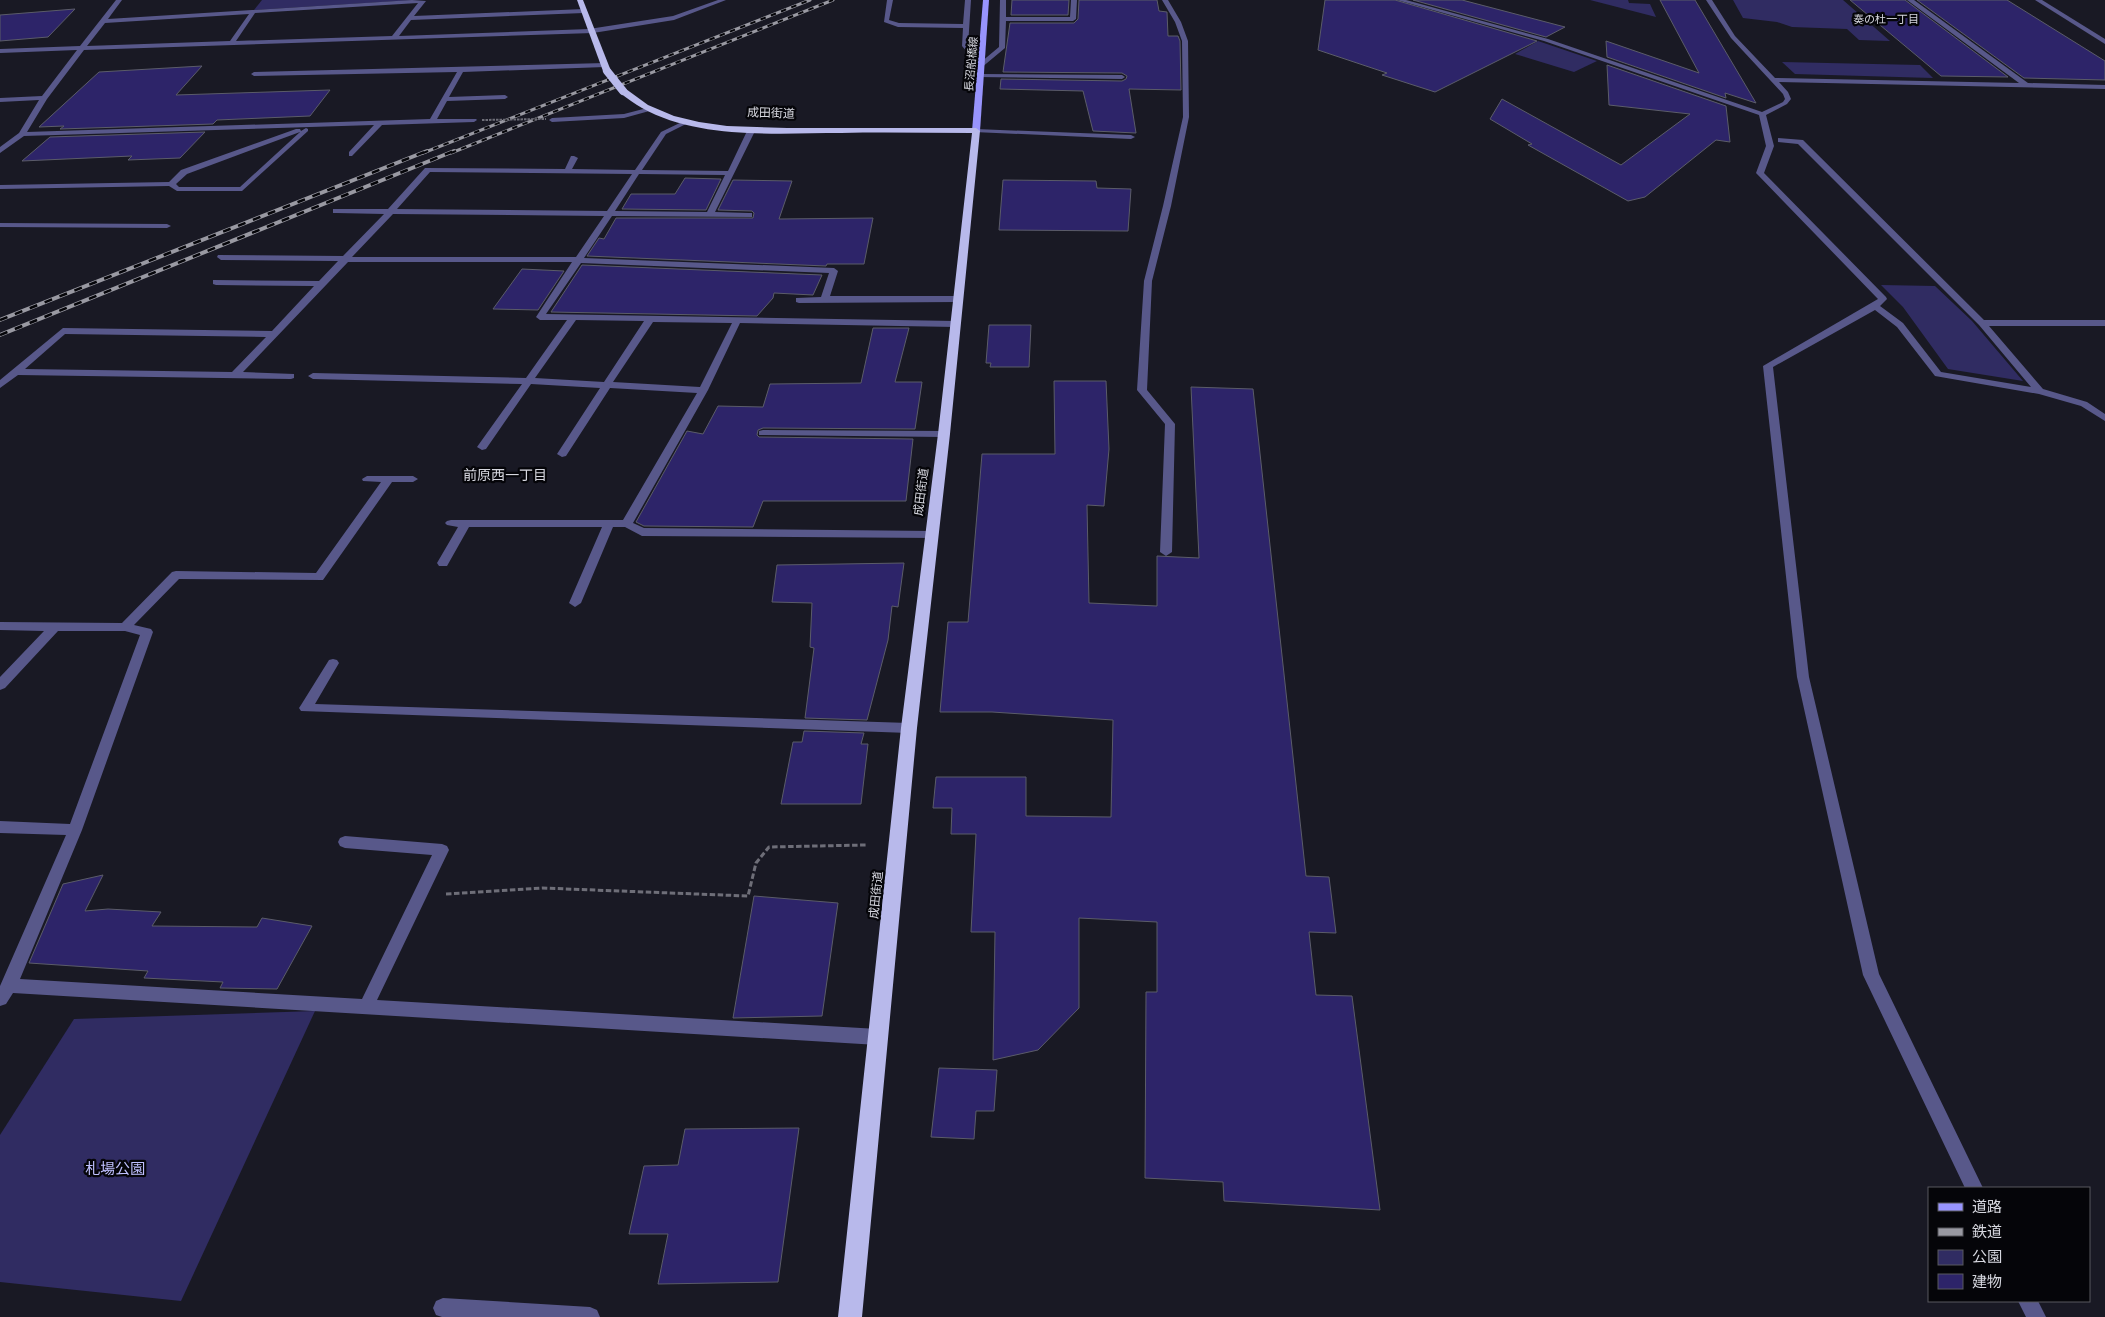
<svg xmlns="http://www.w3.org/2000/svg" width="2105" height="1317" viewBox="0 0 2105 1317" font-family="Montserrat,'Noto Sans JP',sans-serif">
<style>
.green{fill:#302c62}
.building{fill:#2d2469;stroke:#5b5c69}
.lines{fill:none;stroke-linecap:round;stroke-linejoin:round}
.path{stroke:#6e6e78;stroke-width:3;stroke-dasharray:5.5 2.5;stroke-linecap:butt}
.minor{fill:#58588a;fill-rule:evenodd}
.major{fill:#9894fd;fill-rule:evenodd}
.highway{fill:#b8b9eb;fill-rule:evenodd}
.rail-far1-casing{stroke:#9999a2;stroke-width:3}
.rail-casing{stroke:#9999a2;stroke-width:4}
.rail-far1{stroke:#050509;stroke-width:2;stroke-dasharray:5.5;stroke-linecap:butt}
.rail{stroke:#050509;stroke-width:2.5;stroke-dasharray:8;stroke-linecap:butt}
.path-bridge{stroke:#6e6e78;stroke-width:2;stroke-dasharray:2.5 1;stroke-linecap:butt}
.highway-bridge{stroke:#b8b9eb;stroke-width:8}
.labels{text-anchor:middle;stroke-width:4.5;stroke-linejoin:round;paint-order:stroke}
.far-neighbourhood-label{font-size:11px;fill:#d6d7df;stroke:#050509}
.far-street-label{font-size:11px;fill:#d6d7df;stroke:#050509}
.street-label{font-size:12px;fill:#d6d7df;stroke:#050509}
.neighbourhood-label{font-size:14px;fill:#d6d7df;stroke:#050509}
.near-park-label{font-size:15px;fill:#bfc0ff;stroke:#050509}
</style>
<rect width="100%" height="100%" fill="#191924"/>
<g class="green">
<polygon points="262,0 415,0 254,10"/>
<polygon points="1590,0 1628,0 1629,3 1650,4 1656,17"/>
<polygon points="1733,0 1843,0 1890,41 1859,40 1847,29 1792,27 1777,22 1743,18"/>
<polygon points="1538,41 1597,61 1574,72 1515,54"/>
<polygon points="1782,62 1920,65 1933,78 1795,74"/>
<polygon points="1881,285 1935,286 1972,321 2023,381 1948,369 1903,307"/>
<polygon points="315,1011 181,1301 0,1282 0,1135 74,1019"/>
</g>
<g class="building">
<polygon points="1012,0 1069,0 1068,15 1011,15"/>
<polygon points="1079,0 1157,0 1159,11 1167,12 1168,36 1178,36 1180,41 1181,90 1129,89 1136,133 1093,131 1083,91 1000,89 1001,79 1122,81 1126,79 1127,76 1122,73 1003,72 1010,23 1074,23 1078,19"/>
<polygon points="1325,0 1395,0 1537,41 1435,92 1382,75 1387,73 1318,50"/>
<polygon points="1413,0 1462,0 1565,27 1546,37"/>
<polygon points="1660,0 1695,0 1756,103 1725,93 1726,98 1607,57 1606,41 1699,73"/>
<polygon points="1850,0 1905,0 2008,77 1941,76"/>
<polygon points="1917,0 2007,0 2105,61 2105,80 2024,78"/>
<polygon points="75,9 48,37 0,41 0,15"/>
<polygon points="1607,65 1726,106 1730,142 1716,140 1645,197 1628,201 1528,145 1532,144 1490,119 1502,99 1621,165 1690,114 1609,105"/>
<polygon points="202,66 176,95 330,90 310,116 217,120 213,124 60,129 64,126 39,127 99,72"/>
<polygon points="205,132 180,158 128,160 132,156 22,161 50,137"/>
<polygon points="685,178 721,179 706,210 622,209 631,194 675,194"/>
<polygon points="733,180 792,181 779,219 873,218 864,264 827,264 826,266 587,256 599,238 604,239 616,218 753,218 754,213 752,211 718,210"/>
<polygon points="1003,180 1096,181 1097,188 1131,189 1128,231 999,230"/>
<polygon points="582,265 822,275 813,295 774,293 773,298 757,316 551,312"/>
<polygon points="522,269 564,271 538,310 493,309"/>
<polygon points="989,325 1031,325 1029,367 990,367 991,363 986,363"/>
<polygon points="873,328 909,328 895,382 922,382 915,429 763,428 758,430 757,435 759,437 913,439 906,501 763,501 753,527 644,526 636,522 687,431 703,434 718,406 763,407 770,384 861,383"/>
<polygon points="1054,381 1106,381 1109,449 1104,506 1087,505 1089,603 1157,606 1157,556 1199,558 1191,387 1253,389 1306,876 1329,877 1336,933 1309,932 1316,995 1352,996 1380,1210 1224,1201 1223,1182 1145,1178 1146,992 1157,992 1157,922 1079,918 1079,1008 1038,1050 993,1060 995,932 971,932 976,834 951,834 952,808 933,808 936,777 1026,777 1026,816 1111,817 1113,720 992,712 940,712 948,622 968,622 982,454 1055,454"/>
<polygon points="904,563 898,607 892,606 888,640 867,720 805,718 814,648 810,647 812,603 772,602 777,565"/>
<polygon points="804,731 864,733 861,744 868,744 861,804 781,804 793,742 802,742"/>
<polygon points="103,875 85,911 108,909 161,912 152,926 257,927 262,918 312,926 277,989 220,988 223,982 144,978 148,971 29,963 63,884"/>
<polygon points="754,896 838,903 822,1016 733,1018"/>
<polygon points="939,1068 997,1070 994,1111 976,1111 974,1139 931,1137"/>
<polygon points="799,1128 778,1282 658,1284 668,1234 629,1234 644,1166 678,1165 685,1129"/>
</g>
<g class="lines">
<polyline class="path" points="446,894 542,888 748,896 756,863 769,847 866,845"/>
<g class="minor">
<path d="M116 0H122L108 19 412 0 426 1 414 16 584 9 587 11 584 13 411 20 399 36 589 29 673 16 718 0H726L674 20 593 33 84 50 47 99 27 132 430 119 457 72 254 76 251 74 254 72 605 63 608 65 605 67 463 72 449 97 505 95 508 97 505 99 447 101 437 119H476L477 120 474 122 382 125 352 156H349V152L374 125 24 136 0 153V147L19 133 39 100 0 102V98L42 96 77 50 0 53V49L80 46ZM418 3 392 36 236 41 255 13ZM249 14 230 41 87 46 105 23Z"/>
<polygon points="887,0 893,0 889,20 899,23 963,24 965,0 971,0 968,46 981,62 999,47 1000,0 1006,0 1006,17 1070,17 1071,0 1077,0 1076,19 1073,21 1006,21 1005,48 981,68 962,46 963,28 898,27 884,22"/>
<polygon points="1162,0 1168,0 1181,22 1188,41 1189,117 1171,206 1152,281 1147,390 1175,424 1172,552 1166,556 1160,552 1165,424 1137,390 1144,281 1163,206 1183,117 1182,41 1175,22"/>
<polygon points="1397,0 1406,0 1548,39 1762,112 1783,102 1785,99 1783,94 1731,38 1706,0 1712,0 1735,36 1775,78 2019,83 1907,0 1914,0 2028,83 2105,85 2105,89 1779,82 1788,92 1791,99 1787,104 1766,115 1774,146 1764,173 1886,297 1887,299 1880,306 1903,323 1941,372 2031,387 1979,325 1798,144 1778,142 1778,138 1803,140 1984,320 2105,320 2105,326 1989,326 2043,389 2087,402 2105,414 2105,421 2081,406 2039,394 1935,376 1897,327 1875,310 1773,367 1809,677 1879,974 1983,1188 1965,1188 1863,975 1797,677 1763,366 1878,299 1756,173 1766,146 1759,115 1544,41"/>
<polygon points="2035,0 2042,0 2105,39 2105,44"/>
<polygon points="980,74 1122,75 1125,77 1122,79 978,77 978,75"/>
<polygon points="651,107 654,109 653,110 624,118 552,122 549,120 552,118 624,114"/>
<path d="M686 120 689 122 688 123 666 134 642 170 728 171 748 129 754 128 756 129 715 212 749 213H752V217L612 216 584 258 834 268 838 271 830 296H958L962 299 958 302 799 303 796 302V298L821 297 829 273 581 263 546 314 955 321 960 324 955 327 740 323 708 390 633 523 644 528 932 531 936 532 938 535 936 538 642 536 625 527H613L581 603 575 607 569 603 602 527H469L447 566H439L437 563 458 527 447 525 445 523 447 521 451 520H623L697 393 610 388 566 456 562 457 557 454 600 388 531 384 486 449 482 450 477 447 522 384 313 379 308 376 313 373 526 378 567 320H540L536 317 572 262H348L243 372 294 374V378L291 379 18 375 0 388V380L63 328 272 331 314 286 216 285 213 284V280L319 281 338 261 221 260 217 257 218 255 343 256 384 214 336 213H333V209H388L425 168 565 169 571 156H574L578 158 572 169 635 170 661 132ZM430 172 632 174 607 211 397 209ZM639 174 725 175 707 212 615 211ZM393 214 604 216 576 257H352ZM576 320 644 321 604 382 535 378ZM653 322 732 323 700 387 613 382ZM65 334 266 337 232 372 25 369Z"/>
<path d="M306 128 308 129V131L242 191H177L169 186 0 189V185L169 182 181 170 296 129H300L301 131ZM300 132 240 187H179L176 184 187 174Z"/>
<polygon points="976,129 1131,135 1135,137 1131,139 974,132 972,131"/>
<polygon points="0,223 167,224 171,226 167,228 0,227"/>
<polygon points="763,430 944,431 949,434 944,437 759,435 759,431"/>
<polygon points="367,476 413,476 418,479 413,482 392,482 323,580 179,579 134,625 151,629 153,632 82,830 20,979 362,999 432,855 345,848 340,846 338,842 340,838 345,836 442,844 447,846 449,850 377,1000 878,1029 884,1032 886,1037 884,1042 878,1045 13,993 6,1004 0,1006 0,986 66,835 0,833 0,821 70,824 140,635 125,631 58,631 5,688 0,690 0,677 44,631 0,630 0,622 122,623 172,572 176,571 316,573 381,482 363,481 362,479"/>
<polygon points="333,659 337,660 339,663 315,704 909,723 914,725 916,728 914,731 909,733 301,711 299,708 301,705 329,660"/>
<polygon points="443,1298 590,1307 597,1310 600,1317 442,1317 436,1315 433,1308 436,1301"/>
<polygon points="2018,1301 2038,1301 2046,1317 2026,1317"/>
</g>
<polygon class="major" points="983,0 989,0 980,131 976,133 972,131"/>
<g class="highway">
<polygon points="577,0 583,0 611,71 610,73 603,71"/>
<path d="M620 89H626L648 105 674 116 699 122 727 126 787 128H976L980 131 950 434 917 728 862 1317H838L901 728 938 434 972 133C928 133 885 132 841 133 779 133 699 140 642 108 635 104 627 98 620 93Z"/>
</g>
<defs>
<g id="rail-far1">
<polyline points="423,153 810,0"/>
<polyline points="451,153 833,0"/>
</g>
<g id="rail">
<polyline points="0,320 427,151"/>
<polyline points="0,335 454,151"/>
</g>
</defs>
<use href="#rail-far1" class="rail-far1-casing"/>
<use href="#rail" class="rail-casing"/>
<use href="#rail-far1" class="rail-far1"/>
<use href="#rail" class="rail"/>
<polyline class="path-bridge" points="482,120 546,119"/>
<polyline class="highway-bridge" points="607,71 623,91"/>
</g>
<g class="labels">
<g class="far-neighbourhood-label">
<text x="1886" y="23">奏の杜一丁目</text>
</g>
<g class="far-street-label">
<text transform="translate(971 64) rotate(-85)" y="4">長沼船橋線</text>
</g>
<g class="street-label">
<text transform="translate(771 113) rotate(2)" y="4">成田街道</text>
<text transform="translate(921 492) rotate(-83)" y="4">成田街道</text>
<text transform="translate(876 895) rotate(-84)" y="4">成田街道</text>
</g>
<g class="neighbourhood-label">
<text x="505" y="480">前原西一丁目</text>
</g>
<g class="near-park-label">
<text x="115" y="1174">札場公園</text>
</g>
</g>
<rect x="1928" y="1187" width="162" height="115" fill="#050509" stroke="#59595f"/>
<rect x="1938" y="1203" width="25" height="8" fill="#9894fd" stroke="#59595f"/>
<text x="1972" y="1212" font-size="15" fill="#d6d7df">道路</text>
<rect x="1938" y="1228" width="25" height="8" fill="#9999a2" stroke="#59595f"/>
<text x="1972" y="1237" font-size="15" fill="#d6d7df">鉄道</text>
<rect x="1938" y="1250" width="25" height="15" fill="#302c62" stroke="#59595f"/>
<text x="1972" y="1262" font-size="15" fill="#d6d7df">公園</text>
<rect x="1938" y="1274" width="25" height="15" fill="#2d2469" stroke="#59595f"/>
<text x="1972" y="1287" font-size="15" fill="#d6d7df">建物</text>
</svg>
